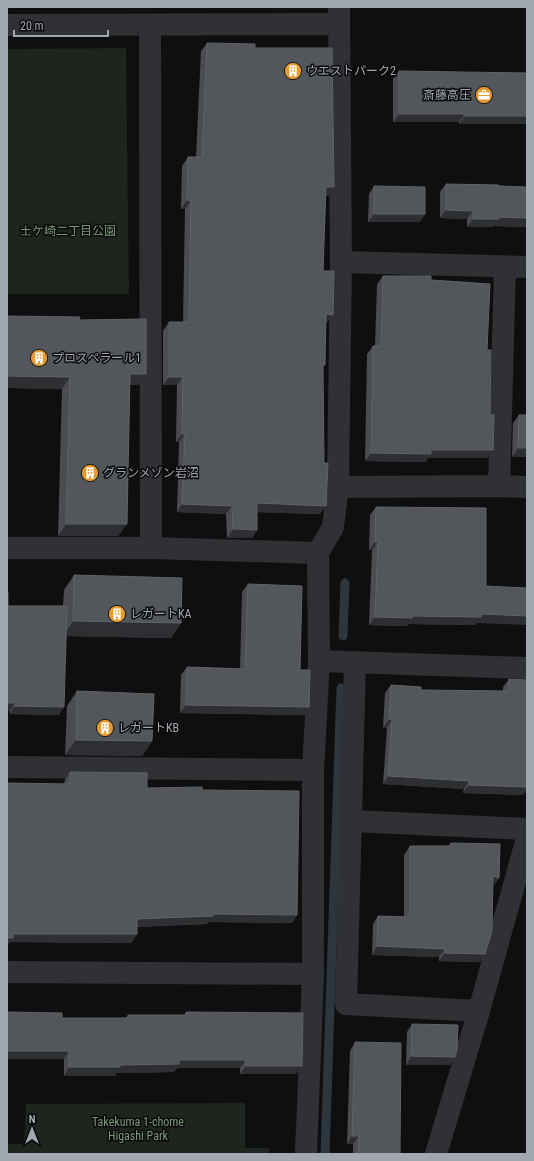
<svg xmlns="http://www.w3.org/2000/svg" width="534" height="1161" viewBox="0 0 534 1161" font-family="'Roboto Condensed','Noto Sans JP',sans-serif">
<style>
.green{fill:#1e241e}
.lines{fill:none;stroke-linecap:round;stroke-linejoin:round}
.stream{stroke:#2d363c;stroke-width:9}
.minor{stroke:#303135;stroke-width:22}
.wall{fill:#4a4c4f}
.shaded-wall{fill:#2e2f32}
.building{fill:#53565a;stroke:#5f6267}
.labels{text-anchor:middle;stroke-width:3;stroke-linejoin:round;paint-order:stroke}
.poi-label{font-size:12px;fill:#a1a7b0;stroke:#0a0a0b;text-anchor:start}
.park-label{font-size:12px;fill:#799a78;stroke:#0a0a0b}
</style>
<rect width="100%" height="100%" fill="#0f0f10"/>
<g class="green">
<polygon points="126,48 129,294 7,294 7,49"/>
<polygon points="245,1103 245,1148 269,1148 269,1154 7,1154 7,1144 24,1144 26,1104"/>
</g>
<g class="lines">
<g class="stream">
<polyline points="343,636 345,583"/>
<polyline points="325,1154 341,688"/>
</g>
<g class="minor">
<polyline points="7,25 339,24"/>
<polyline points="150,25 151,548"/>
<polyline points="341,262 527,267"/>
<polyline points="499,486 505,267"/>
<polyline points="338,487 499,486 527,487"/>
<polyline points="7,548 151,548 318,553"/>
<polyline points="319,661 527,668"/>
<polyline points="355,662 346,1004 479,1011"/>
<polyline points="7,767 313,770"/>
<polyline points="352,821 527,829"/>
<polyline points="7,972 313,974"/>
<polyline points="306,1154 313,974 313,770 319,661 318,553 333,527 338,487 341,262 339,7"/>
<polyline points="436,1154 479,1011 527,838"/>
</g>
</g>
<g class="wall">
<polygon points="207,43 255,48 334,187 328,196 325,196 323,271 327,323 326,323 323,368 320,514 257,512 257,530 252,538 227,538 226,514 177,512 179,442 176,442 177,385 163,385 163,331 169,322 183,322 185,209 181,209 182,166 188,157 196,157 201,51"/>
<polygon points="399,71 527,124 459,124 459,122 393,122 393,79"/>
<polygon points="446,184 527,187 527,227 494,226 493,227 467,227 467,219 440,218 440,192"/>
<polygon points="374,186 425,214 420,222 368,222 369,194"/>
<polygon points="383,276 431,280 487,350 487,458 428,458 425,462 365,461 367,354 373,346 375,346 377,284"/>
<polygon points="7,316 79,320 138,385 130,385 127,524 118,536 58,536 62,389 7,388"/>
<polygon points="519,415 527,457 512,457 513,423"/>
<polygon points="376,507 477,623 475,625 408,624 407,626 369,625 372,550 369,550 370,515"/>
<polygon points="74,575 181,623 171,638 66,636 59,715 10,714 8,606 63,606 64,590"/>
<polygon points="248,584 300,670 309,707 304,715 180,713 181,675 187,667 240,669 242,592"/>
<polygon points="509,679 523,795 463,793 464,789 383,784 387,728 383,728 385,693 391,685 421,690 503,691 503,687"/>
<polygon points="77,691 152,741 142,756 65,755 67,706"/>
<polygon points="70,772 147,788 202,790 297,915 292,923 209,922 207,924 137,927 137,934 131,943 10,942 7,946 64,784 65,780"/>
<polygon points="451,843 499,878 493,886 485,954 480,962 439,961 439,957 372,955 373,924 378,916 404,917 404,855 410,846 448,846"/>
<polygon points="186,1012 296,1074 240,1074 240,1068 177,1068 173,1072 116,1073 115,1076 64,1076 64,1059 7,1059 62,1018 126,1018 128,1015 184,1015"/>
<polygon points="412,1024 455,1057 450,1065 406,1065 407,1032"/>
<polygon points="355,1042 400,1154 353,1154 353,1144 347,1144 350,1051"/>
</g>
<g class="shaded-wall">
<polygon points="399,114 465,114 459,122 393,122"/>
<polygon points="465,116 527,116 527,124 459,124"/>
<polygon points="326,187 334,187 328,196 320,196"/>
<polygon points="187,200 191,201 185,209 181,209"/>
<polygon points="446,210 473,211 467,219 440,218"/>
<polygon points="374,214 425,214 420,222 368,222"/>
<polygon points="499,217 527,218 527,227 494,226 493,227 467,227 473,219"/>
<polygon points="326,314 333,315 327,323 320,323"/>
<polygon points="130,374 146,374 138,385 122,385"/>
<polygon points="7,376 70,377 62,389 7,388"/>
<polygon points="169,377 183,377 177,385 163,385"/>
<polygon points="182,434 185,434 179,442 176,442"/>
<polygon points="518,448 527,448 527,457 512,457"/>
<polygon points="431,450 493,450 487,458 428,458 425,462 365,461 371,453"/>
<polygon points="257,503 326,506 320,514 251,512"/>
<polygon points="182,504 232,506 226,514 177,512"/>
<polygon points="66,524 127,524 118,536 58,536"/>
<polygon points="233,529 257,530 252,538 227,538"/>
<polygon points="375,542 378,542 372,550 369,550"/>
<polygon points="481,614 527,616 527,625 477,623 475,625 408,624 407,626 369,625 375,617"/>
<polygon points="73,621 181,623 171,638 63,636"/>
<polygon points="7,703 15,703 10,711 7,711"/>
<polygon points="186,705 309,707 304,715 180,713"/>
<polygon points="15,706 64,707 59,715 10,714"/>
<polygon points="389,719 392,720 387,728 383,728"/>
<polygon points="76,740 152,741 142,756 65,755"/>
<polygon points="388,776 469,781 464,789 383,784"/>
<polygon points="469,785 527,787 527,790 523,795 463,793"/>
<polygon points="493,876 499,878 493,886 487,884"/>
<polygon points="213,914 297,915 292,923 209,922 207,924 132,927 137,919"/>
<polygon points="13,934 137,934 131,943 10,942 7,946 7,938"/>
<polygon points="377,946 445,949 439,957 372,955"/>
<polygon points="445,953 485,954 480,962 439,961"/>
<polygon points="7,1051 69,1051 64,1059 7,1059"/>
<polygon points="411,1056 455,1057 450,1065 406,1065"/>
<polygon points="179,1060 246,1060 240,1068 177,1068 173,1072 116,1073 115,1076 64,1076 69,1067 120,1065"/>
<polygon points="246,1066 302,1066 296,1074 240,1074"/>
<polygon points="352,1136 359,1136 353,1144 347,1144"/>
</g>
<g class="building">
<polygon points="207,43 255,44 255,48 332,48 334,187 326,187 323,271 334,271 333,315 326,314 325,365 323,365 324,463 328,463 326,506 257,503 257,530 233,529 232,506 182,504 185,434 182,434 183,377 169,377 169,322 189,322 191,201 187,200 188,157 202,157"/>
<polygon points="399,71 527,73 527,116 465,116 465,114 399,114"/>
<polygon points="446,184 499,185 499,186 527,187 527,218 499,217 499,219 473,219 473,211 446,210"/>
<polygon points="374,186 425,187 425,214 374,214"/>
<polygon points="383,276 431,276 431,280 490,284 487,350 491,350 490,415 494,415 493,450 431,450 431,454 371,453 373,346 381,346"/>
<polygon points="7,316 80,317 79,320 146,319 146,374 130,374 127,524 66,524 70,377 7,376"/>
<polygon points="519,415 527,415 527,448 518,448"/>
<polygon points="376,507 486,508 486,586 527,588 527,616 481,614 481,617 412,616 412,618 375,617 378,542 375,542"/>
<polygon points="74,575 182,578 181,623 73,621"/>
<polygon points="248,584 302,586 300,670 310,670 309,707 186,705 187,667 245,669"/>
<polygon points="7,592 8,592 8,606 67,606 64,707 15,706 15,703 7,703"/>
<polygon points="509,679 527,680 527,787 469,785 469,781 388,776 392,720 389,719 391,685 421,687 421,690 508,691"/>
<polygon points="77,691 154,694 152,741 76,740"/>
<polygon points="70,772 147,773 147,788 202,787 202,790 299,791 297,915 213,914 213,916 137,919 137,934 13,934 13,938 7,938 7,783 70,784"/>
<polygon points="451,843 500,844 499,878 493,876 492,931 485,954 445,953 445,949 377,946 378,916 410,917 410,846 450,846"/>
<polygon points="7,1012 62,1013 62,1018 128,1018 128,1015 186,1015 186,1012 303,1013 302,1066 246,1066 246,1060 179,1060 179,1064 120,1065 120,1067 69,1067 69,1051 7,1051 7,1057"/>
<polygon points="412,1024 458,1025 457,1050 455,1057 411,1056"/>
<polygon points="355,1042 401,1043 400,1154 358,1154 359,1136 352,1136"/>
</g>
<defs>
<symbol id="building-disc" viewBox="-11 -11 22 22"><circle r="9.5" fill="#e59a32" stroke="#0a0a0b"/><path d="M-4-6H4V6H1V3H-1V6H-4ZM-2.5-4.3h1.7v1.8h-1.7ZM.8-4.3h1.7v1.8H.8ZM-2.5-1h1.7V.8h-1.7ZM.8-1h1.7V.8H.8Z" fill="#fff"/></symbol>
<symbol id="office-disc" viewBox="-11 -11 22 22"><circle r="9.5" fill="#e59a32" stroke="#0a0a0b"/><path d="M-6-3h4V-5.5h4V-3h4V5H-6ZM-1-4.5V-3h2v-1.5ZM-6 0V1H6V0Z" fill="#fff"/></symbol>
</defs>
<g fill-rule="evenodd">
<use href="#building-disc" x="283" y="61" width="20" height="20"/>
<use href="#office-disc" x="474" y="85" width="20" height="20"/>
<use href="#building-disc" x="29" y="348" width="20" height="20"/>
<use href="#building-disc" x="80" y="463" width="20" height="20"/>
<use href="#building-disc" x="107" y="604" width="20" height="20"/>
<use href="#building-disc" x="95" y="718" width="20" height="20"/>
</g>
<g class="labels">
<g class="poi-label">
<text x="306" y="75">ウエストパーク2</text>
<text x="471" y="99" text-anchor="end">斎藤高圧</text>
<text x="52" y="362">プロスペラール1</text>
<text x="103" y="477">グランメゾン岩沼</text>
<text x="130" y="618">レガートKA</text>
<text x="118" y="732">レガートKB</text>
</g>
<g class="park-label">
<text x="68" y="235">土ケ崎二丁目公園</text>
<text x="138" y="1126">Takekuma 1-chome<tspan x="138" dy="14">Higashi Park</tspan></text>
</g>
</g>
<rect width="534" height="1161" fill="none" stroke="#a1a7b0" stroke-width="16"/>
<g transform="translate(32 1129)" stroke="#0a0a0b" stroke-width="3" paint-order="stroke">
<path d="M0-3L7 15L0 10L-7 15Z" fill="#a1a7b0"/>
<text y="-6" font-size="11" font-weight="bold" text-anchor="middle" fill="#a1a7b0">N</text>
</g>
<path d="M14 30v6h94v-6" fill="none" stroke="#a1a7b0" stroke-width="2"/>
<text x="20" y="30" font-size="12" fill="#a1a7b0" stroke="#0a0a0b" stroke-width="3" paint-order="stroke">20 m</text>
</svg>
